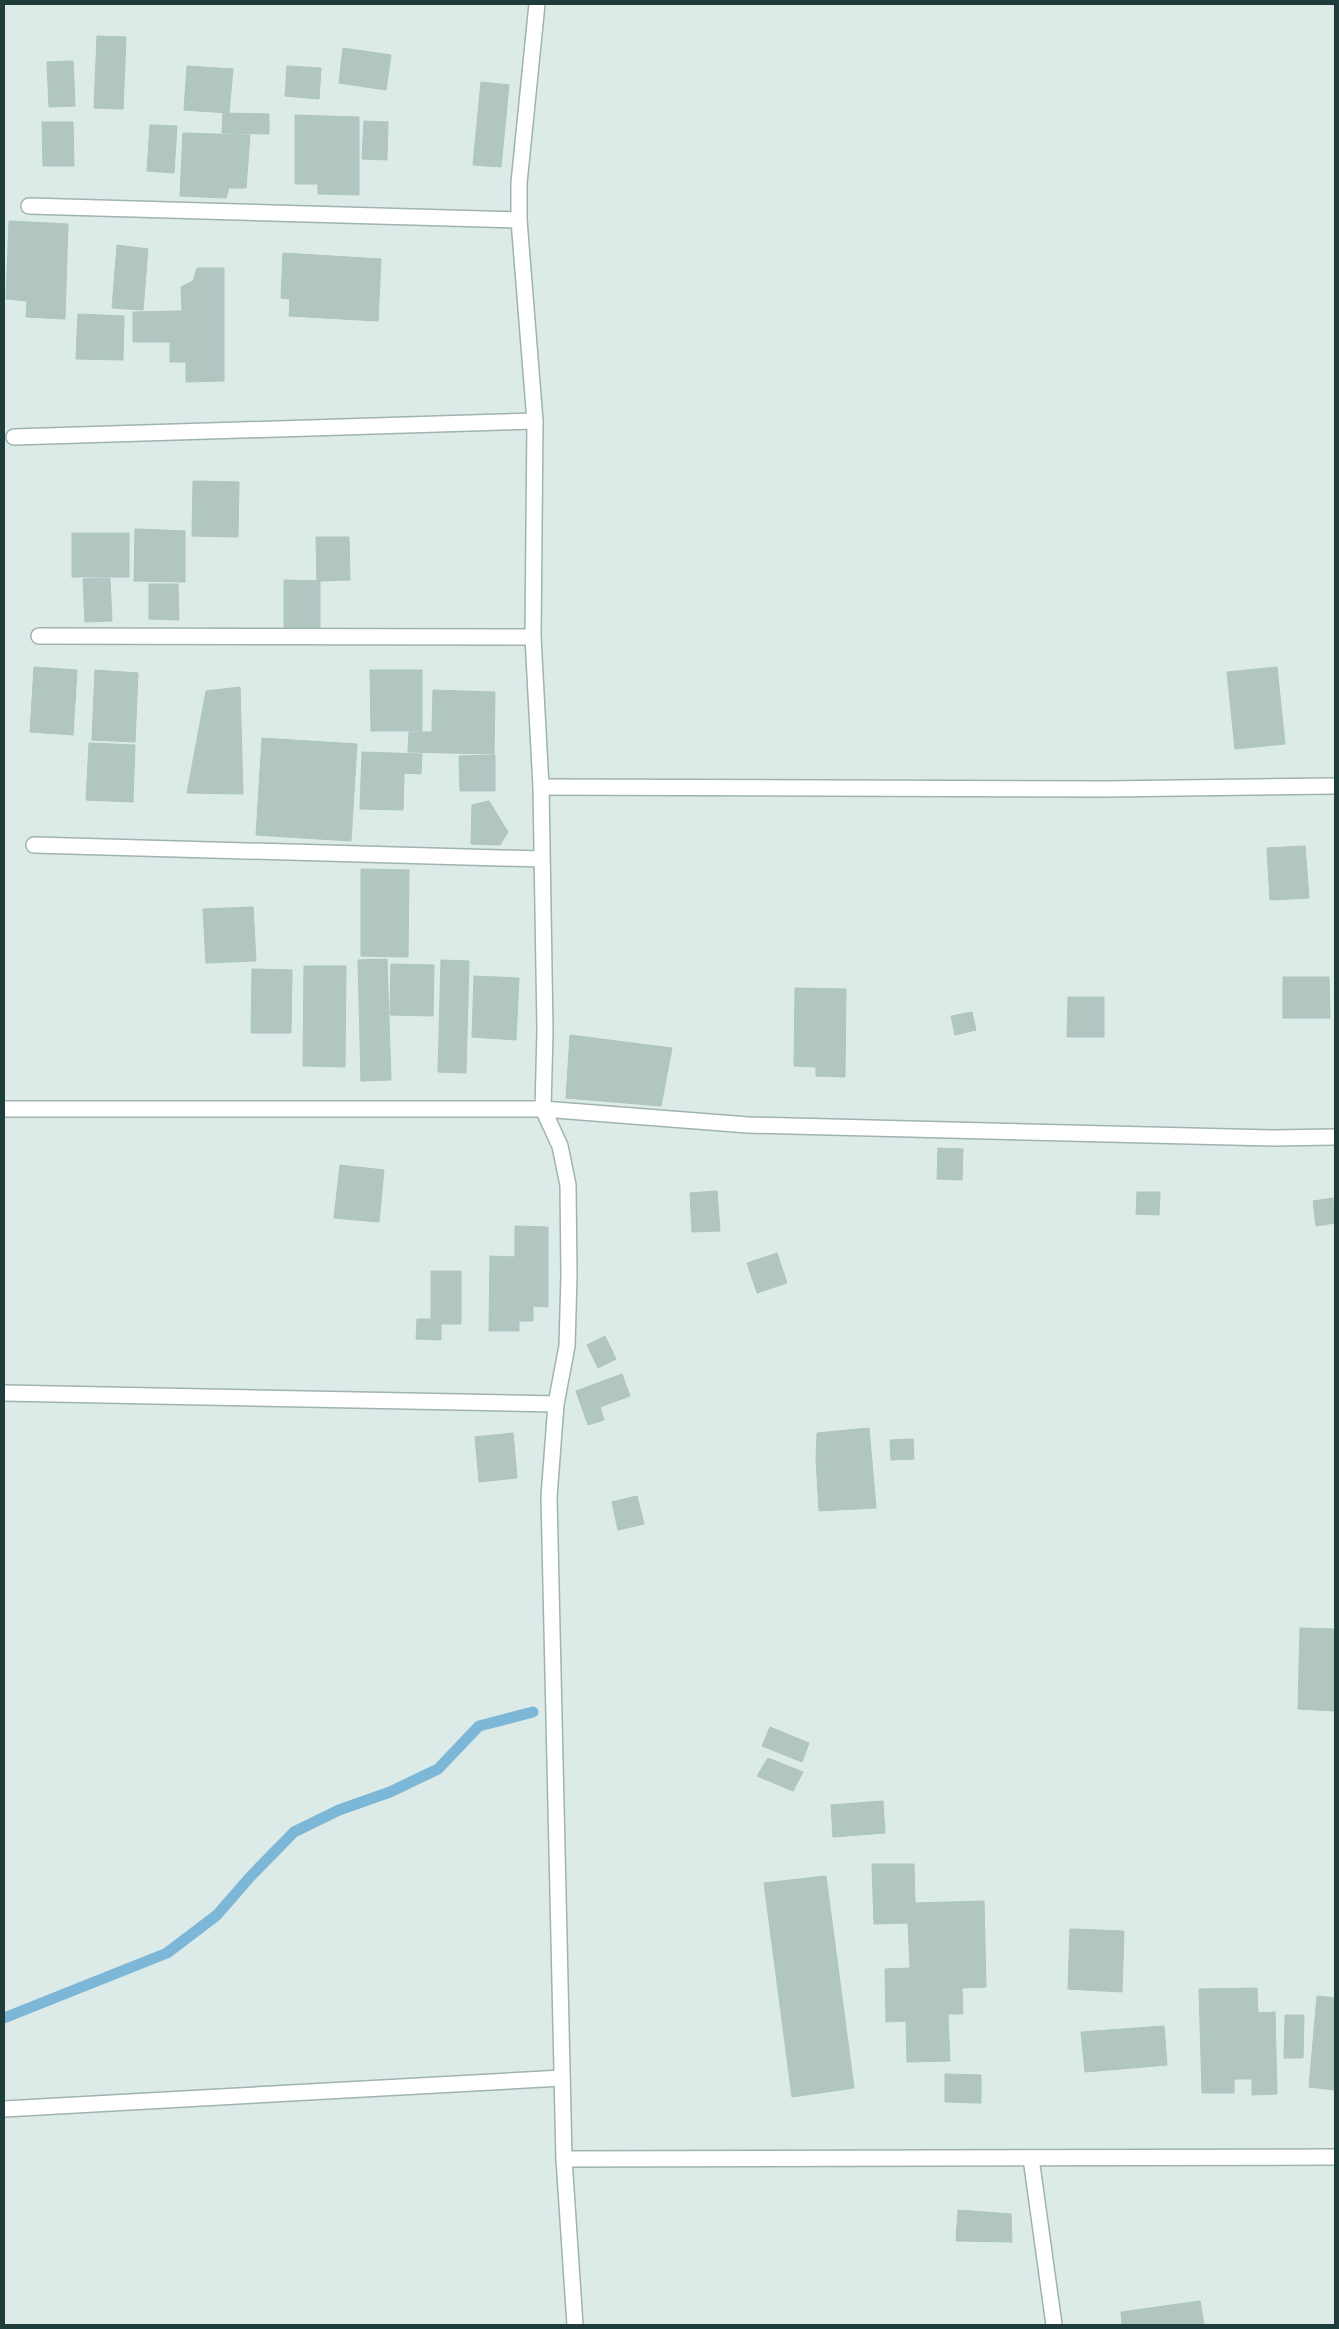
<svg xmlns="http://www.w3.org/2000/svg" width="1339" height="2329" viewBox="0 0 1339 2329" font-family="'Fira Sans',sans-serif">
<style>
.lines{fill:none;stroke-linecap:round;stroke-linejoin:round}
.stream{stroke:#7db7d8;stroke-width:11}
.building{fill:#b2c6c1;stroke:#aec5c0}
.street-casing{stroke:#9fb3b0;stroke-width:18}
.street{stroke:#fff;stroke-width:15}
</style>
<rect width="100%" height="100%" fill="#dcebe7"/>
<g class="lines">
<polyline class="stream" points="4,2018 167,1953 217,1915 250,1877 294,1832 339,1810 390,1792 438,1769 479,1726 533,1712"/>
</g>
<g class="building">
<polygon points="97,36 126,37 123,109 94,108"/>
<polygon points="343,48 391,55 386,90 339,83"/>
<polygon points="73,61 75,106 49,107 47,62"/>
<polygon points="187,66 233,69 229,113 184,110"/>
<polygon points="287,66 321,68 319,99 285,96"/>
<polygon points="481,82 509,85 501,167 473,165"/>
<polygon points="223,113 269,114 269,134 222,133"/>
<polygon points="295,115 359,117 359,195 318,194 318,184 295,184"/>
<polygon points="364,121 388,122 387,160 362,159"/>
<polygon points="42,122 73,122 74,166 43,166"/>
<polygon points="150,125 177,126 174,173 147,171"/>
<polygon points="183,133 250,135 246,188 229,188 226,198 180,196"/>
<polygon points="9,221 68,224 65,319 26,317 27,301 6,299"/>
<polygon points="117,245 148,249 143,310 112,308"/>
<polygon points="283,253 381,259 378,321 289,316 290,299 281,298"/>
<polygon points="197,268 224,268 224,381 186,382 186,362 170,362 170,342 133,342 133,312 182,311 181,287 193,281"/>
<polygon points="78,314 124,316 123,360 76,359"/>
<polygon points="193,481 239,482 238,537 192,536"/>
<polygon points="135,529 185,531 185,582 134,581"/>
<rect x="72" y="533" width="57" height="44"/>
<polygon points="316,537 349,537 350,580 317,581"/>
<polygon points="110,578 112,621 85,622 83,579"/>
<polygon points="284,580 320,581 320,629 284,629"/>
<polygon points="149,584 178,584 179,620 149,619"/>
<polygon points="34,667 77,670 73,735 30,732"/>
<polygon points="1277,667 1285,744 1235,749 1227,672"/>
<polygon points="95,670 138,673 135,742 92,740"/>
<polygon points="370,670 422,670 422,731 371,731"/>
<polygon points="240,687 243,794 187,793 206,691"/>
<polygon points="433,690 495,692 494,754 408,752 409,732 432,732"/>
<polygon points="262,738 357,744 351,841 256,835"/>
<polygon points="89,743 135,745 133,802 86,800"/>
<polygon points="362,752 422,754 421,774 404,773 403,810 360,809"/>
<polygon points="495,755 495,791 460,791 459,756"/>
<polygon points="489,801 508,832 500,845 471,844 472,805"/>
<polygon points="1305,846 1309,898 1270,900 1267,848"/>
<polygon points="361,869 409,870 408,957 361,956"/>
<polygon points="253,907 256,961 206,963 203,909"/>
<polygon points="387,959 391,1080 361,1081 358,960"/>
<polygon points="441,960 469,961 466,1073 438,1072"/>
<polygon points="391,964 434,965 433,1016 390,1015"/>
<polygon points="304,966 346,966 345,1067 303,1066"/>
<polygon points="252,969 292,970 291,1033 251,1033"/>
<polygon points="474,976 519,978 516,1040 472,1037"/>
<polygon points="1283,977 1329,977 1330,1018 1283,1018"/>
<polygon points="795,988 846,989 845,1077 816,1076 816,1067 794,1066"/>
<polygon points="1068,997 1104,997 1104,1037 1067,1037"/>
<polygon points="972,1012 976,1030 955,1035 951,1016"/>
<polygon points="570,1035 672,1048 661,1106 566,1098"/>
<polygon points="938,1148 963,1149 962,1180 937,1179"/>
<polygon points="340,1165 384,1170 379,1222 334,1218"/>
<polygon points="717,1191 720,1231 692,1232 690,1193"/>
<polygon points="1137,1192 1160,1192 1159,1215 1136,1214"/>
<polygon points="1333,1198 1335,1223 1316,1226 1313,1201"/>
<polygon points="515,1226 548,1227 548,1307 533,1306 533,1321 519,1321 519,1331 489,1331 490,1256 515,1257"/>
<polygon points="777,1253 787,1283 757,1293 747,1263"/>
<polygon points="431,1271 461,1271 461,1324 441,1324 441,1340 416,1339 417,1319 431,1319"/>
<polygon points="605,1336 616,1359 598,1368 587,1345"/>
<polygon points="622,1374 630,1396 600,1407 604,1420 588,1425 576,1391"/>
<polygon points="869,1428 876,1508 819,1511 816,1459 817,1433"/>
<polygon points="513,1433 517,1478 479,1482 475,1437"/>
<polygon points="913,1439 914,1459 891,1460 890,1440"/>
<polygon points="637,1496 644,1524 618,1530 612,1502"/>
<polygon points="1300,1628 1335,1629 1335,1711 1298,1709"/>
<polygon points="770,1727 809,1743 802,1762 762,1746"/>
<polygon points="768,1758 803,1772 793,1791 757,1776"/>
<polygon points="883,1801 885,1833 833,1837 831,1805"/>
<polygon points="872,1864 914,1864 915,1903 984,1901 986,1987 962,1988 963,2014 948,2014 950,2061 907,2062 906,2021 886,2022 885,1969 910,1968 908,1923 874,1924"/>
<polygon points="826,1876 854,2088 792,2097 764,1883"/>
<polygon points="1070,1929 1124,1931 1122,1992 1068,1989"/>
<polygon points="1257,1988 1258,2013 1275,2012 1277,2094 1252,2095 1252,2079 1234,2079 1234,2093 1202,2093 1199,1989"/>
<polygon points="1317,1996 1335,1998 1335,2090 1309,2087"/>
<polygon points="1285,2015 1304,2015 1303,2058 1284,2058"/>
<polygon points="1164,2026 1167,2065 1085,2072 1081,2032"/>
<polygon points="945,2074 981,2075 981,2103 945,2102"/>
<polygon points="958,2210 1011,2214 1012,2242 956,2241"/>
<polygon points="1200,2301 1204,2325 1122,2325 1121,2312"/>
</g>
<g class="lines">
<defs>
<g id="street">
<polyline points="537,4 519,183 519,220 535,421 533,637 541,787 545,1031 543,1109 560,1146 568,1185 569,1276 567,1346 556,1404 549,1497 564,2159 575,2325"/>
<polyline points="29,206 519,220"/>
<polyline points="14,437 535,421"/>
<polyline points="39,636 533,637"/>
<polyline points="541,787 1107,789 1335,786"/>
<polyline points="34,845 541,859"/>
<polyline points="4,1109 543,1109 748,1125 1272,1138 1335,1137"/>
<polyline points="4,1393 556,1404"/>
<polyline points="4,2109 562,2078"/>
<polyline points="1031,2158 1054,2325"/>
<polyline points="564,2159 1335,2157"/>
</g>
</defs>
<use href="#street" class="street-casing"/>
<use href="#street" class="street"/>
</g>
<rect width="1339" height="2329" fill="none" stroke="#1d3c3a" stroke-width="10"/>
</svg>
